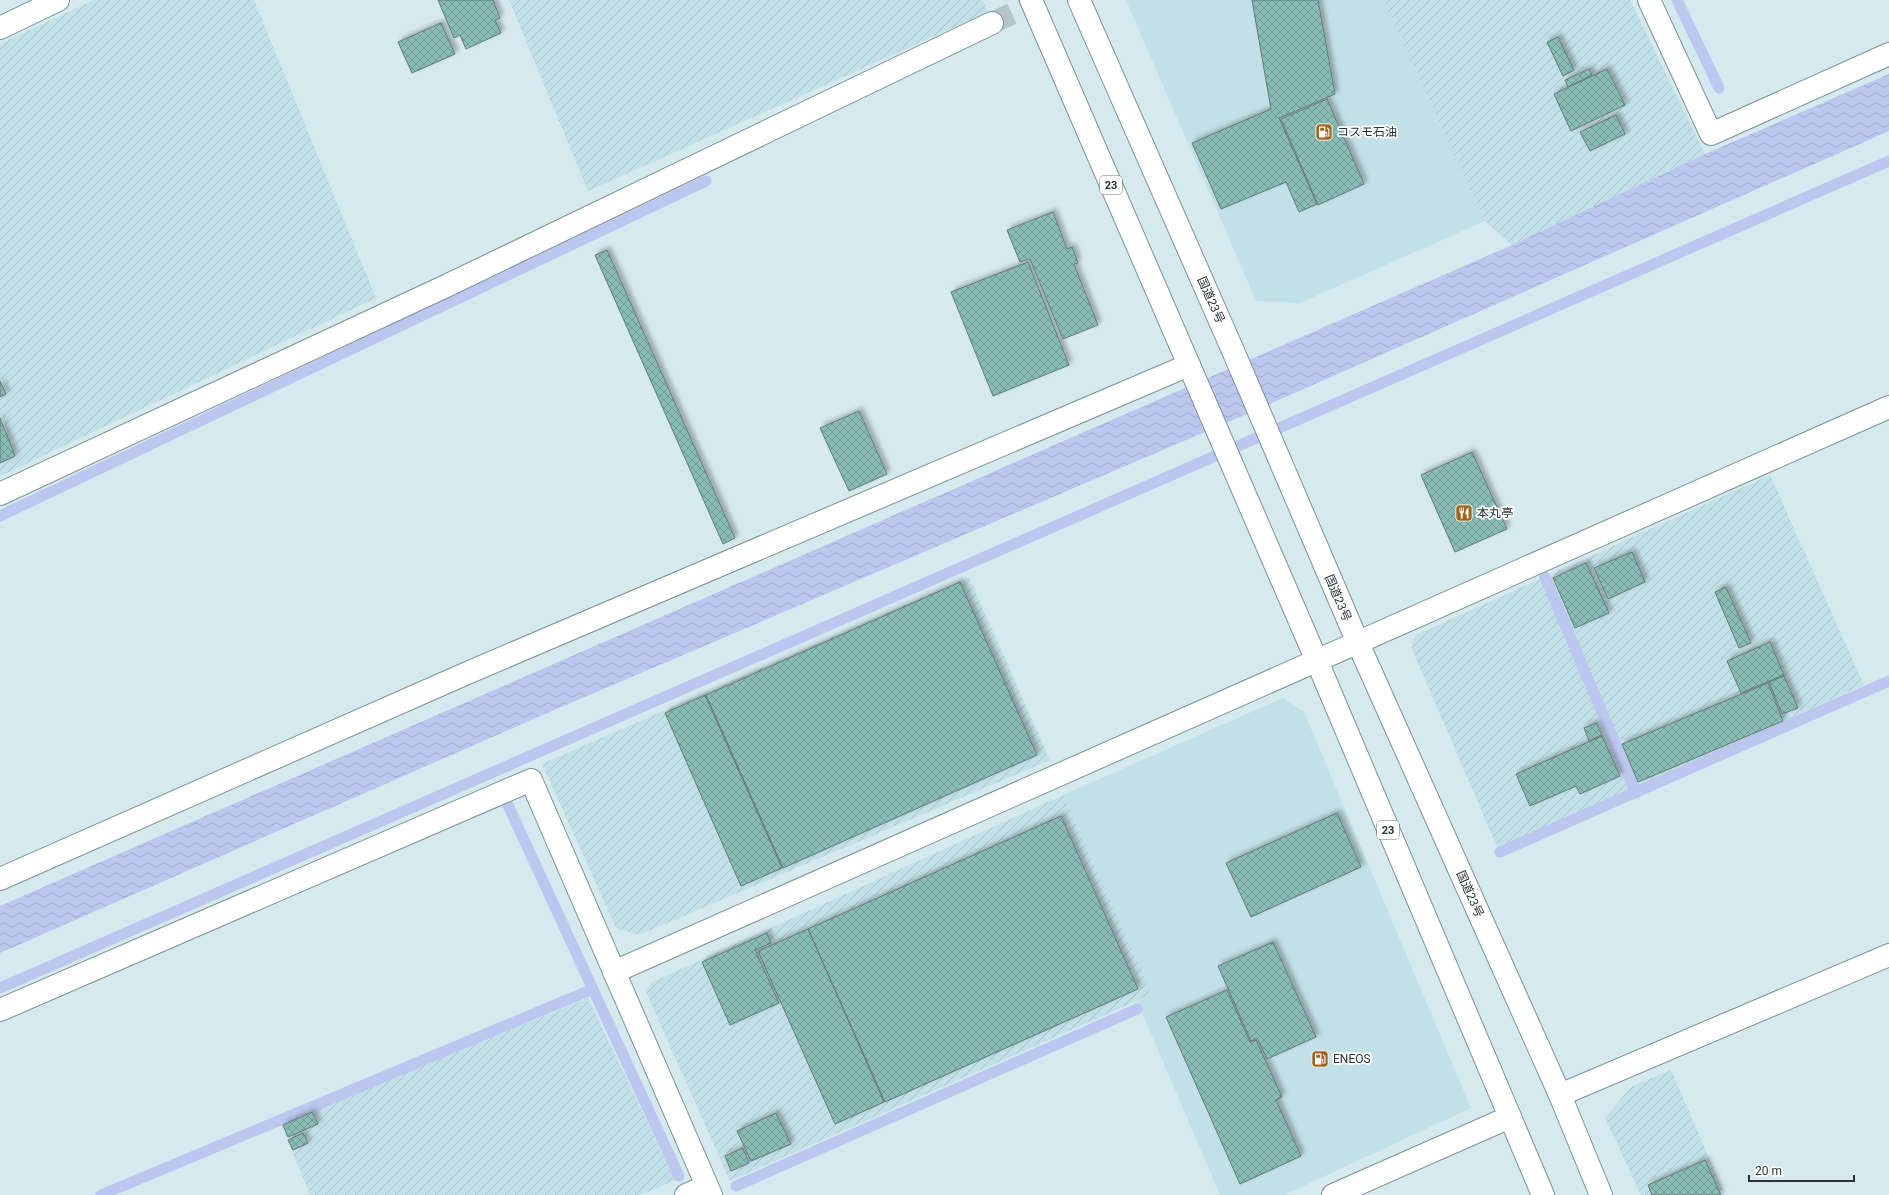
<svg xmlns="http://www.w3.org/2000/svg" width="1889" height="1195" viewBox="0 0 1889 1195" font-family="Roboto,'Noto Sans JP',sans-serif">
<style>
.built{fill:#c2e0e7}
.industrial{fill:url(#industrial-furrows)}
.water{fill:url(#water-waves)}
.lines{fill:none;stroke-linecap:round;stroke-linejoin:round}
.stream{stroke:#bbc7ee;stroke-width:11}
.building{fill:url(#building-cross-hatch);stroke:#657875;filter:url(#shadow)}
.street-tunnel{stroke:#b3c5ca;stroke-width:22;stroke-dasharray:22 11;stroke-linecap:butt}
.street-casing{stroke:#7d9196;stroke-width:24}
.highway-casing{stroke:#7d9196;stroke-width:24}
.street{stroke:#fff;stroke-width:22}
.highway{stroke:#fff;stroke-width:22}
.labels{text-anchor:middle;stroke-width:3.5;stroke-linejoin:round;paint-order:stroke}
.shield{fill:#fff;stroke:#6a7071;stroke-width:1}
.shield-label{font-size:11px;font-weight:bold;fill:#2a3234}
.poi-label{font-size:12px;fill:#2a3234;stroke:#fff;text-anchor:start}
.street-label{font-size:12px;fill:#2a3234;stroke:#fff}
</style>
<defs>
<pattern id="industrial-furrows" width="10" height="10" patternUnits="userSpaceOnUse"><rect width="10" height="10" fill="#c2e0e7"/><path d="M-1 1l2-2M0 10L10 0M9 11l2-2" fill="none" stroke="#a7c1c7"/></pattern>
<pattern id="water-waves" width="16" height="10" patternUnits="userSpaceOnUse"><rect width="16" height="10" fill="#bbc7ee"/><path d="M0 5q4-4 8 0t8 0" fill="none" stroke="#a1abcd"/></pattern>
<pattern id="building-cross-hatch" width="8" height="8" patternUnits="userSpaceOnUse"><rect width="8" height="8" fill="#88bdb5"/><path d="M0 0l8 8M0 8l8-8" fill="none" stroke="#6f9a94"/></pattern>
<filter id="shadow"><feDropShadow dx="3.5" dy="-3.5" stdDeviation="2" flood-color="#0004"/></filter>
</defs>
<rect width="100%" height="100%" fill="#d5eaef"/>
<g class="built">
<polygon points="1126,0 1383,0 1485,221 1300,303 1256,301"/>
<polygon points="1283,698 1304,712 1471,1108 1284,1195 1220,1195 1137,1001 1151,994 1063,795"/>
</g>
<g class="industrial">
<polygon points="94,0 254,0 376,298 0,476 0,44"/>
<polygon points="509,0 983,0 988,12 588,191"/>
<polygon points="1383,0 1630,0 1705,154 1512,245 1485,221"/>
<polygon points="1770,475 1864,685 1498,849 1411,647 1416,635"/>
<polygon points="969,577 1050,760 639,935 616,928 542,764"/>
<polygon points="1063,795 1152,994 730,1181 646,992 650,983"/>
<polygon points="588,998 675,1180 641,1195 310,1195 281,1124"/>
<polygon points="1671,1070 1725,1195 1641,1195 1605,1118 1631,1087"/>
</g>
<polygon class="water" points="1889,74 1889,131 1240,417 545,714 0,953 0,906 1512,245 1705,154"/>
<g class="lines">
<g class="stream">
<polyline points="1677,0 1719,88"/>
<polyline points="0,516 706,181"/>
<polyline points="1545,577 1636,793"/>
<polyline points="507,803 679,1176"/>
<polyline points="1500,852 1889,681"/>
<polyline points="0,988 1889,161"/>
<polyline points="736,1186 1137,1009"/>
<polyline points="101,1195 593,989"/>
</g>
</g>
<g class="building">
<polygon points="438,0 493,0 500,18 495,20 501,33 466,49 460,35 454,38"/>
<polygon points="1252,0 1318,0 1335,94 1279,118 1317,204 1299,212 1286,182 1221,209 1192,143 1271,109"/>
<polygon points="441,23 455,54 412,73 398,42"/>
<polygon points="1558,37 1574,70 1563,76 1547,42"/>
<polygon points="1589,69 1592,75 1568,87 1565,80"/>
<polygon points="1607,69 1625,105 1571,131 1554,94"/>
<polygon points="1327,99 1364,184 1318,205 1281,119"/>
<polygon points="1616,115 1625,134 1590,151 1580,132"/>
<polygon points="1053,212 1067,249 1072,247 1078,263 1074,264 1098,325 1063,339 1030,259 1020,262 1007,230"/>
<polygon points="607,250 735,538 723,544 595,255"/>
<polygon points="1028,262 1069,365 993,396 951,292"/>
<polygon points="0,381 6,394 0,397"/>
<polygon points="859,411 887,474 849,491 820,428"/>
<polygon points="0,418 15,456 0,463"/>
<polygon points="1472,452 1507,529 1455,552 1421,475"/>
<polygon points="1632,552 1645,582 1608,599 1594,568"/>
<polygon points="1586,563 1609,613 1575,628 1553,578"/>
<polygon points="960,582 1037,755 783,868 706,695"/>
<polygon points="1726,587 1751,643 1739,648 1715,592"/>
<polygon points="1770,642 1784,675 1741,693 1727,661"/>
<polygon points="1784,676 1798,708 1782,714 1769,682"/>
<polygon points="1768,683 1783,721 1638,782 1622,744"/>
<polygon points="705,695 782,868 741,886 665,713"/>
<polygon points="1596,723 1602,735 1589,741 1584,728"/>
<polygon points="1602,736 1620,776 1580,794 1576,786 1530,806 1516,774"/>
<polygon points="1337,813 1361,867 1251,917 1226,863"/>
<polygon points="1061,816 1138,989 885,1102 808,929"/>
<polygon points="808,929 884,1102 835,1124 758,951"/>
<polygon points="767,933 771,943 755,950 779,1003 730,1025 702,962"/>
<polygon points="1273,942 1316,1037 1267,1059 1257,1038 1251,1041 1218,966"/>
<polygon points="1227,990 1250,1042 1256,1040 1282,1097 1276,1100 1301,1156 1240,1184 1166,1017"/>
<polygon points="312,1112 318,1124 288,1137 283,1125"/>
<polygon points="776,1113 791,1144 751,1161 737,1131"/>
<polygon points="303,1133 308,1143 293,1150 288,1140"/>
<polygon points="743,1148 749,1163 731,1171 725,1156"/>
<polygon points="1705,1160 1721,1195 1652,1195 1648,1185"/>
</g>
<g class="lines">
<polyline class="street-tunnel" points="992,23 1041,0"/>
<defs>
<g id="street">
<polyline points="1649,0 1711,134 1889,54"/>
<polyline points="0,28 58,0"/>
<polyline points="0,494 446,286 992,23"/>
<polyline points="0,879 465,674 1189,365"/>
<polyline points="614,972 1889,407"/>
<polyline points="0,1010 531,780 711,1195"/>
<polyline points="1560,1095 1889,955"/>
<polyline points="686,1195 707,1186"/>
<polyline points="1333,1195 1510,1117"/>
</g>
<g id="highway">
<polyline points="1031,0 1317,661 1543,1195"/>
<polyline points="1079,0 1234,353 1358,643 1560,1095 1601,1195"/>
</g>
</defs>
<use href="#street" class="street-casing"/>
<use href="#highway" class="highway-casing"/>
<use href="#street" class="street"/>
<use href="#highway" class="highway"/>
</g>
<defs>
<symbol id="fuel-square" viewBox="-11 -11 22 22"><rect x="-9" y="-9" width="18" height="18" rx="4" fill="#9c6520" stroke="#fff"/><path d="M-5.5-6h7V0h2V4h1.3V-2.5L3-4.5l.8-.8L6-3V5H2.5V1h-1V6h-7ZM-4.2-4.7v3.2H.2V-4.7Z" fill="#fff"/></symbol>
<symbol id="restaurant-square" viewBox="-11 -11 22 22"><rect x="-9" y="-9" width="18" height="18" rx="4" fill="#9c6520" stroke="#fff"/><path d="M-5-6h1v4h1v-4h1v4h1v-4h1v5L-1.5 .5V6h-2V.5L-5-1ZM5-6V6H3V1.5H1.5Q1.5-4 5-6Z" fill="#fff"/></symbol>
</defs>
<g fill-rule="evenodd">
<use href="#fuel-square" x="1314" y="122" width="20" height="20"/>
<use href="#restaurant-square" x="1454" y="503" width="20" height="20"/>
<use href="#fuel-square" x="1310" y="1049" width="20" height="20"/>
</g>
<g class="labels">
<g class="shield">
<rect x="1100" y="176" width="22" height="18" rx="3"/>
<rect x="1377" y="821" width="22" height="18" rx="3"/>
</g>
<g class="shield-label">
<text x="1111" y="189">23</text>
<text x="1388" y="834">23</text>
</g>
<g class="poi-label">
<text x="1337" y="136">コスモ石油</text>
<text x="1477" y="517">本丸亭</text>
<text x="1333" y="1063">ENEOS</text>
</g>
<g class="street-label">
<text transform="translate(1211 300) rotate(66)" y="4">国道23号</text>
<text transform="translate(1338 598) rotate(67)" y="4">国道23号</text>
<text transform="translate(1470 894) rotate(66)" y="4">国道23号</text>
</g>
</g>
<path d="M1749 1175v6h105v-6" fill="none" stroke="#2a3234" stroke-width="2"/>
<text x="1755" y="1175" font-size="12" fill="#2a3234" stroke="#ffffff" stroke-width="3" paint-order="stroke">20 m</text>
</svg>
